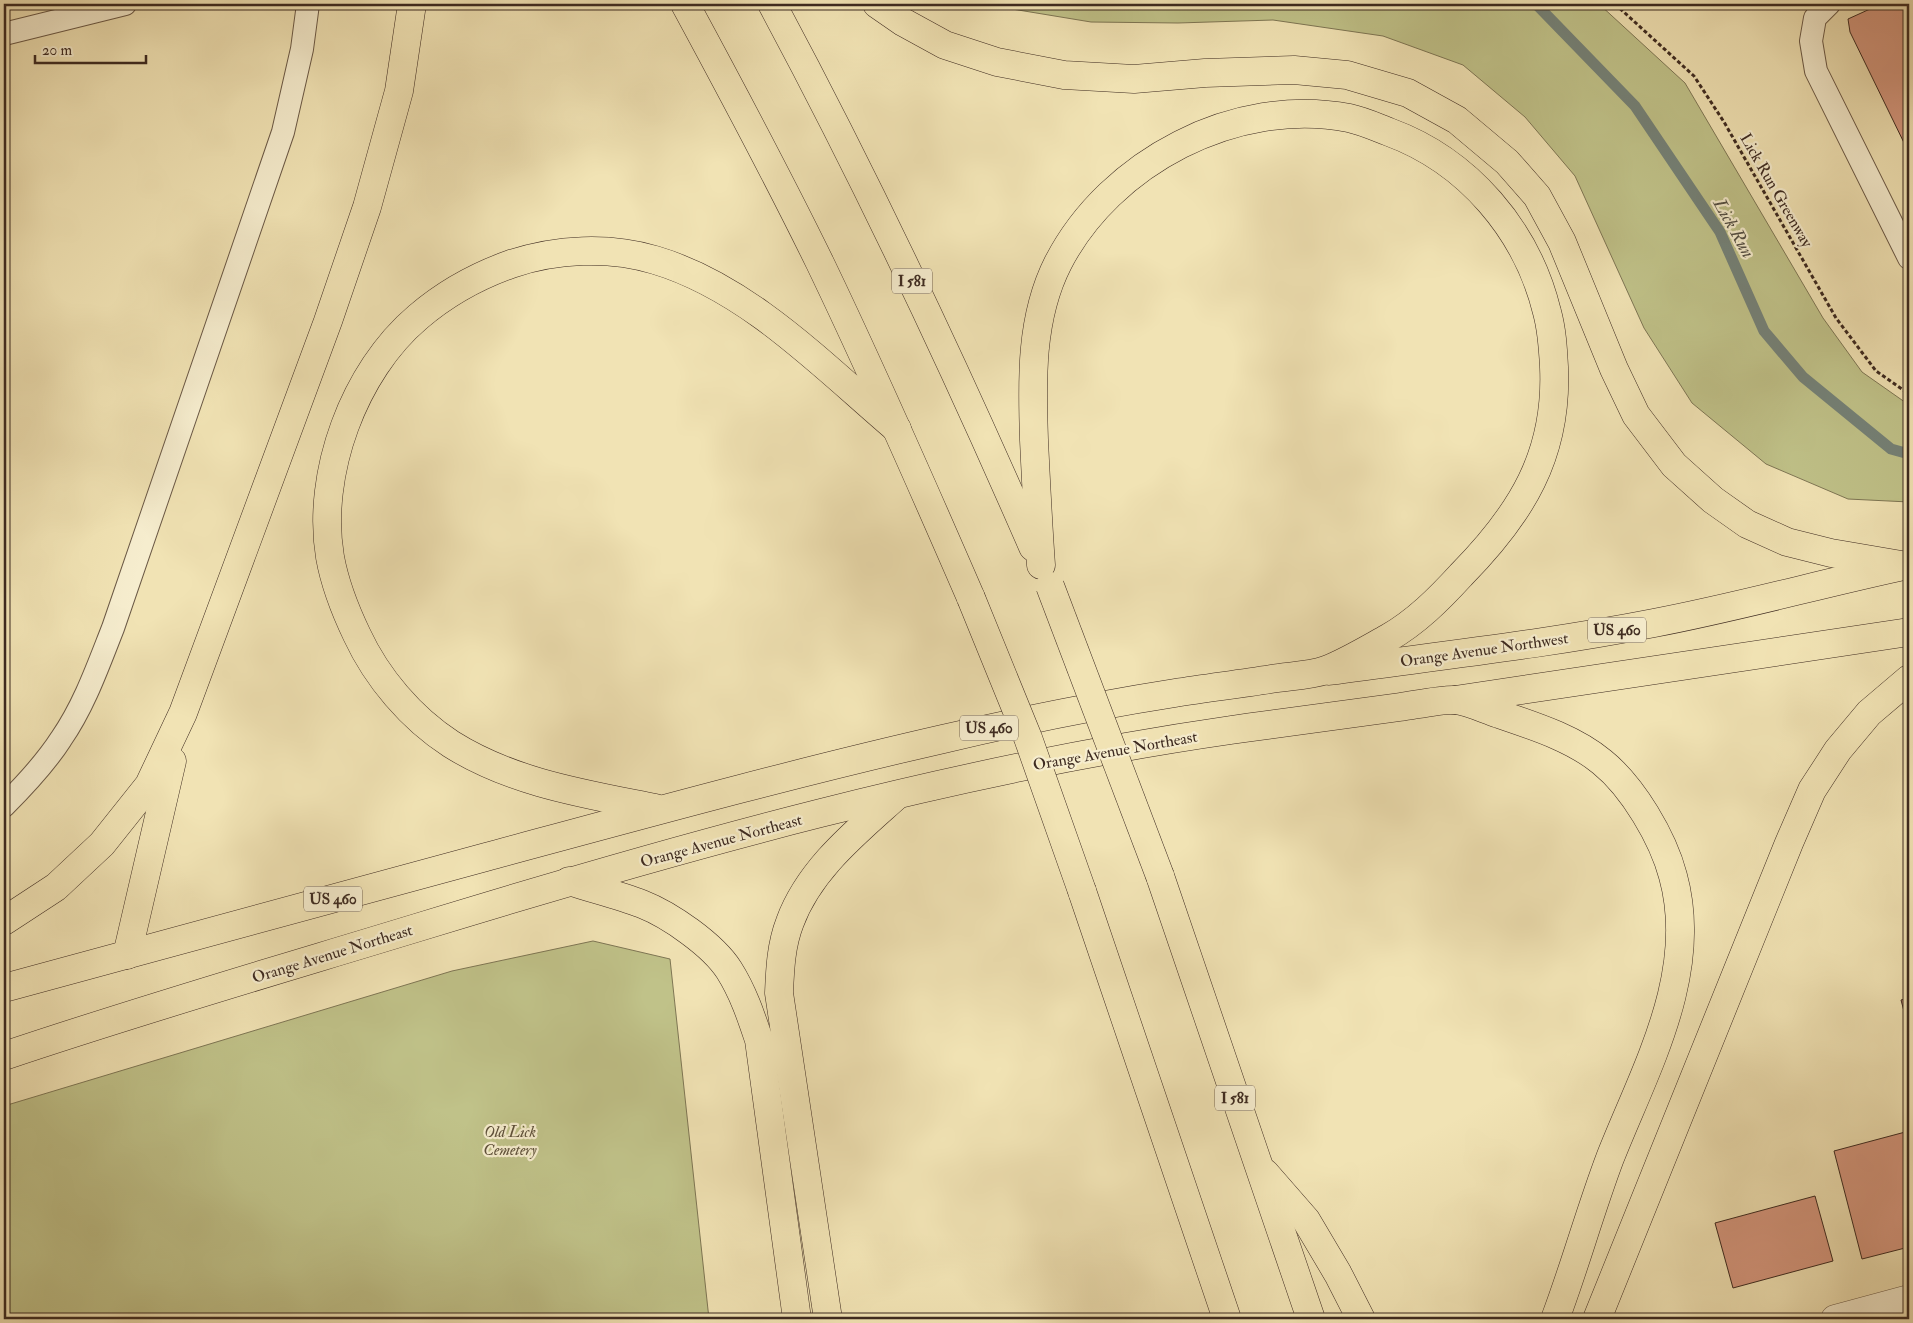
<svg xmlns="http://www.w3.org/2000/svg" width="1913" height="1323" viewBox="0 0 1913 1323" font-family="'IM FELL Double Pica',serif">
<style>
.green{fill:#c0c289;stroke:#7e7654}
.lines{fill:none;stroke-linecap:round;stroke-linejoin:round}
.stream{stroke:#758278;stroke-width:11}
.building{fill:#d5977e;stroke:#3d2a20}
.lane-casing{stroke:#6a5845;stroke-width:24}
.street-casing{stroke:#6a5845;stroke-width:29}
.primary-casing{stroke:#3d2a20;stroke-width:29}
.highway-casing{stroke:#3d2a20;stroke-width:29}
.path{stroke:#3d2a20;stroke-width:3;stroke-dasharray:4 2.5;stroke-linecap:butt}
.lane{stroke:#f6edce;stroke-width:22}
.street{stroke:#f6edce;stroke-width:28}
.primary{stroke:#f1e3b4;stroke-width:28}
.highway{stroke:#f1e3b4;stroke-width:28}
.highway-bridge-casing{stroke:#3d2a20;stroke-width:29;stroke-linecap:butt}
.highway-bridge{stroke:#f1e3b4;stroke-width:28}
.labels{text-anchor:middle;stroke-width:4.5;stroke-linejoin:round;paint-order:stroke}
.shield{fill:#f6edce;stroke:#746454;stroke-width:1}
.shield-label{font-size:15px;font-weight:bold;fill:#3d2a20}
.street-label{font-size:16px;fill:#3d2a20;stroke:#f6edce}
.park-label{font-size:16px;font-style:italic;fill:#5e503a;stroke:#f6edce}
.water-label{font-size:18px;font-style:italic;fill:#544f44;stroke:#f6edce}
</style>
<rect width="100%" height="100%" fill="#f1e3b4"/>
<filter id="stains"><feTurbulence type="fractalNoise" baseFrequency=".004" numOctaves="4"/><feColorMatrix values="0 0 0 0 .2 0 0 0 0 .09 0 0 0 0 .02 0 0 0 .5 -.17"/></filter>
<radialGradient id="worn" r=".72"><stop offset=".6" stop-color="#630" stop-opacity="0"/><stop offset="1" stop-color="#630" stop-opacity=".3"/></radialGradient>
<g class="green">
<polygon points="996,4 1599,4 1685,83 1823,318 1862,372 1909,405 1909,502 1848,499 1766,464 1692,403 1644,328 1575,176 1525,117 1463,65 1383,36 1273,20 1178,23 1091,22 1006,8"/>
<polygon points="593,941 670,959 709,1319 4,1319 4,1106 452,971"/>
</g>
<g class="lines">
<polyline class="stream" points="1536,4 1635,106 1720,232 1764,331 1803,377 1891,449 1909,454"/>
</g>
<g class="building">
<polygon points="1881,4 1909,4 1909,153 1850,32 1848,19"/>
<polygon points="1909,998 1909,1030 1901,1000"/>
<polygon points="1909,1131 1909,1247 1862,1259 1834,1151"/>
<polygon points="1815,1196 1833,1261 1733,1288 1715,1223"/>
</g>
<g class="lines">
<defs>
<g id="lane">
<polyline points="1829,4 1815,18 1811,41 1816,71 1909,258"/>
<polyline points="4,34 125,4"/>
<path d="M4 806C25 785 45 764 61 739 84 706 98 666 113 628L283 132 302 49 308 4"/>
</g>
<polyline id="street" points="1835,1319 1909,1299"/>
<g id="primary">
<path d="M1329 671C1437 656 1547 644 1654 623 1739 607 1823 583 1908 565"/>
<polyline points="1455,700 1909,632"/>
</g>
<g id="highway">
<path d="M685 4C731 89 777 175 820 263 873 373 922 485 971 598"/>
<path d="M772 4C867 181 953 363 1033 547"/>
<polyline points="877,4 903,22 945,45 997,62 1064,75 1134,79 1205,73 1294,70 1347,75 1408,93 1457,120 1507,162 1537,196 1562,242 1614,369 1636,415 1674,465 1713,500 1747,524 1787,542 1831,553 1907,566"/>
<path d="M655 808C585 794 513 783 451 744 411 718 377 678 357 635 345 610 335 585 330 557 316 474 354 371 418 317 446 293 477 276 511 264 556 249 609 246 655 260 749 288 824 367 897 429"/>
<polyline points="1160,876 1311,1319"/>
<path d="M569 881C593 889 618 895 642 904 670 915 713 945 729 970 743 992 751 1016 759 1040L797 1319"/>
<polyline points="1082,891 1227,1319"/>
<polyline points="4,921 56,887 102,844 149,785 183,713 328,321 367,207 399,91 412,4"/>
<polyline points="127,955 172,761"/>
<path d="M4 988C165 944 326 901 486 857 638 816 790 774 943 739 1020 721 1098 705 1175 693 1207 688 1239 684 1271 679 1289 676 1309 676 1326 670 1345 663 1370 648 1388 638 1416 622 1439 599 1461 575 1521 514 1558 455 1554 367 1553 348 1552 330 1547 312 1527 230 1468 161 1389 132 1376 127 1363 121 1349 118 1236 96 1110 162 1058 263 1030 318 1032 381 1034 440 1036 482 1038 523 1041 565"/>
<path d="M4 1056C140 1010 278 970 416 928 683 846 954 770 1231 730 1287 722 1343 715 1400 707 1415 705 1442 699 1456 700 1470 702 1486 710 1499 714 1534 726 1573 738 1602 762 1633 787 1663 838 1673 876 1700 974 1645 1069 1610 1158 1590 1211 1575 1266 1555 1319"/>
<polyline points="1265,1173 1306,1220 1338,1274 1361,1319"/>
<path d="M828 1319 779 993C780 969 781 945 790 922 809 870 855 833 895 797"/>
<polyline points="1597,1319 1789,843 1812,790 1838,750 1869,713 1909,679"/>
</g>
</defs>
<use href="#lane" class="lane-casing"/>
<use href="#street" class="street-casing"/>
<use href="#primary" class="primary-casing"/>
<use href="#highway" class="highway-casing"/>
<polyline class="path" points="1615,4 1694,76 1724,122 1836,318 1876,371 1909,394"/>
<use href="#lane" class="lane"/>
<use href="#street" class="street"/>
<use href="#primary" class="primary"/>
<use href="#highway" class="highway"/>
<defs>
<g id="highway-bridge">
<polyline points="1050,586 1160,876"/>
<polyline points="971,598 1028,738 1082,891"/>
</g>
</defs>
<use href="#highway-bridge" class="highway-bridge-casing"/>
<use href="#highway-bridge" class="highway-bridge"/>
</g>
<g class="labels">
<g class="shield">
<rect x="892" y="268.5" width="40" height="25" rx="4"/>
<rect x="1588" y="617.5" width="58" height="25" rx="4"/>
<rect x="960" y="715.5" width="58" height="25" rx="4"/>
<rect x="304" y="886.5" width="58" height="25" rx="4"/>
<rect x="1215" y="1085.5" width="40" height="25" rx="4"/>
</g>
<g class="shield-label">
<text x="912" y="286">I 581</text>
<text x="1617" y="635">US 460</text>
<text x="989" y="733">US 460</text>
<text x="333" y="904">US 460</text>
<text x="1235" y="1103">I 581</text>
</g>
<g class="street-label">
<text transform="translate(1777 190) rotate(60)" y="6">Lick Run Greenway</text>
<text transform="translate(1484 649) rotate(-8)" y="6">Orange Avenue Northwest</text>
<text transform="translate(1115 750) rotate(-10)" y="6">Orange Avenue Northeast</text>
<text transform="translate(721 840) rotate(-15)" y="6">Orange Avenue Northeast</text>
<text transform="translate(332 953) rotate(-17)" y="6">Orange Avenue Northeast</text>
</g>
<g class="park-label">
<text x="510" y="1137">Old Lick<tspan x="510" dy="18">Cemetery</tspan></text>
</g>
<g class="water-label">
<text transform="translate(1734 228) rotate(61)" y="6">Lick Run</text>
</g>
</g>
<rect width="1913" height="1323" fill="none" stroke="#f1e3b4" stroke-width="20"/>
<rect x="5" y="5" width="1903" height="1313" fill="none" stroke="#3d2a20" stroke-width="2.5"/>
<rect x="10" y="10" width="1893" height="1303" fill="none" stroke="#3d2a20"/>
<path d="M35 55v8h111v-8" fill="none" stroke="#3d2a20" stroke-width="2.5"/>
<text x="42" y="55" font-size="15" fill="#3d2a20" stroke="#f6edce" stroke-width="4" paint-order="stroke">20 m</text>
<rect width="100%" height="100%" filter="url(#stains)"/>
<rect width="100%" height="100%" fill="url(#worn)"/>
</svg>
